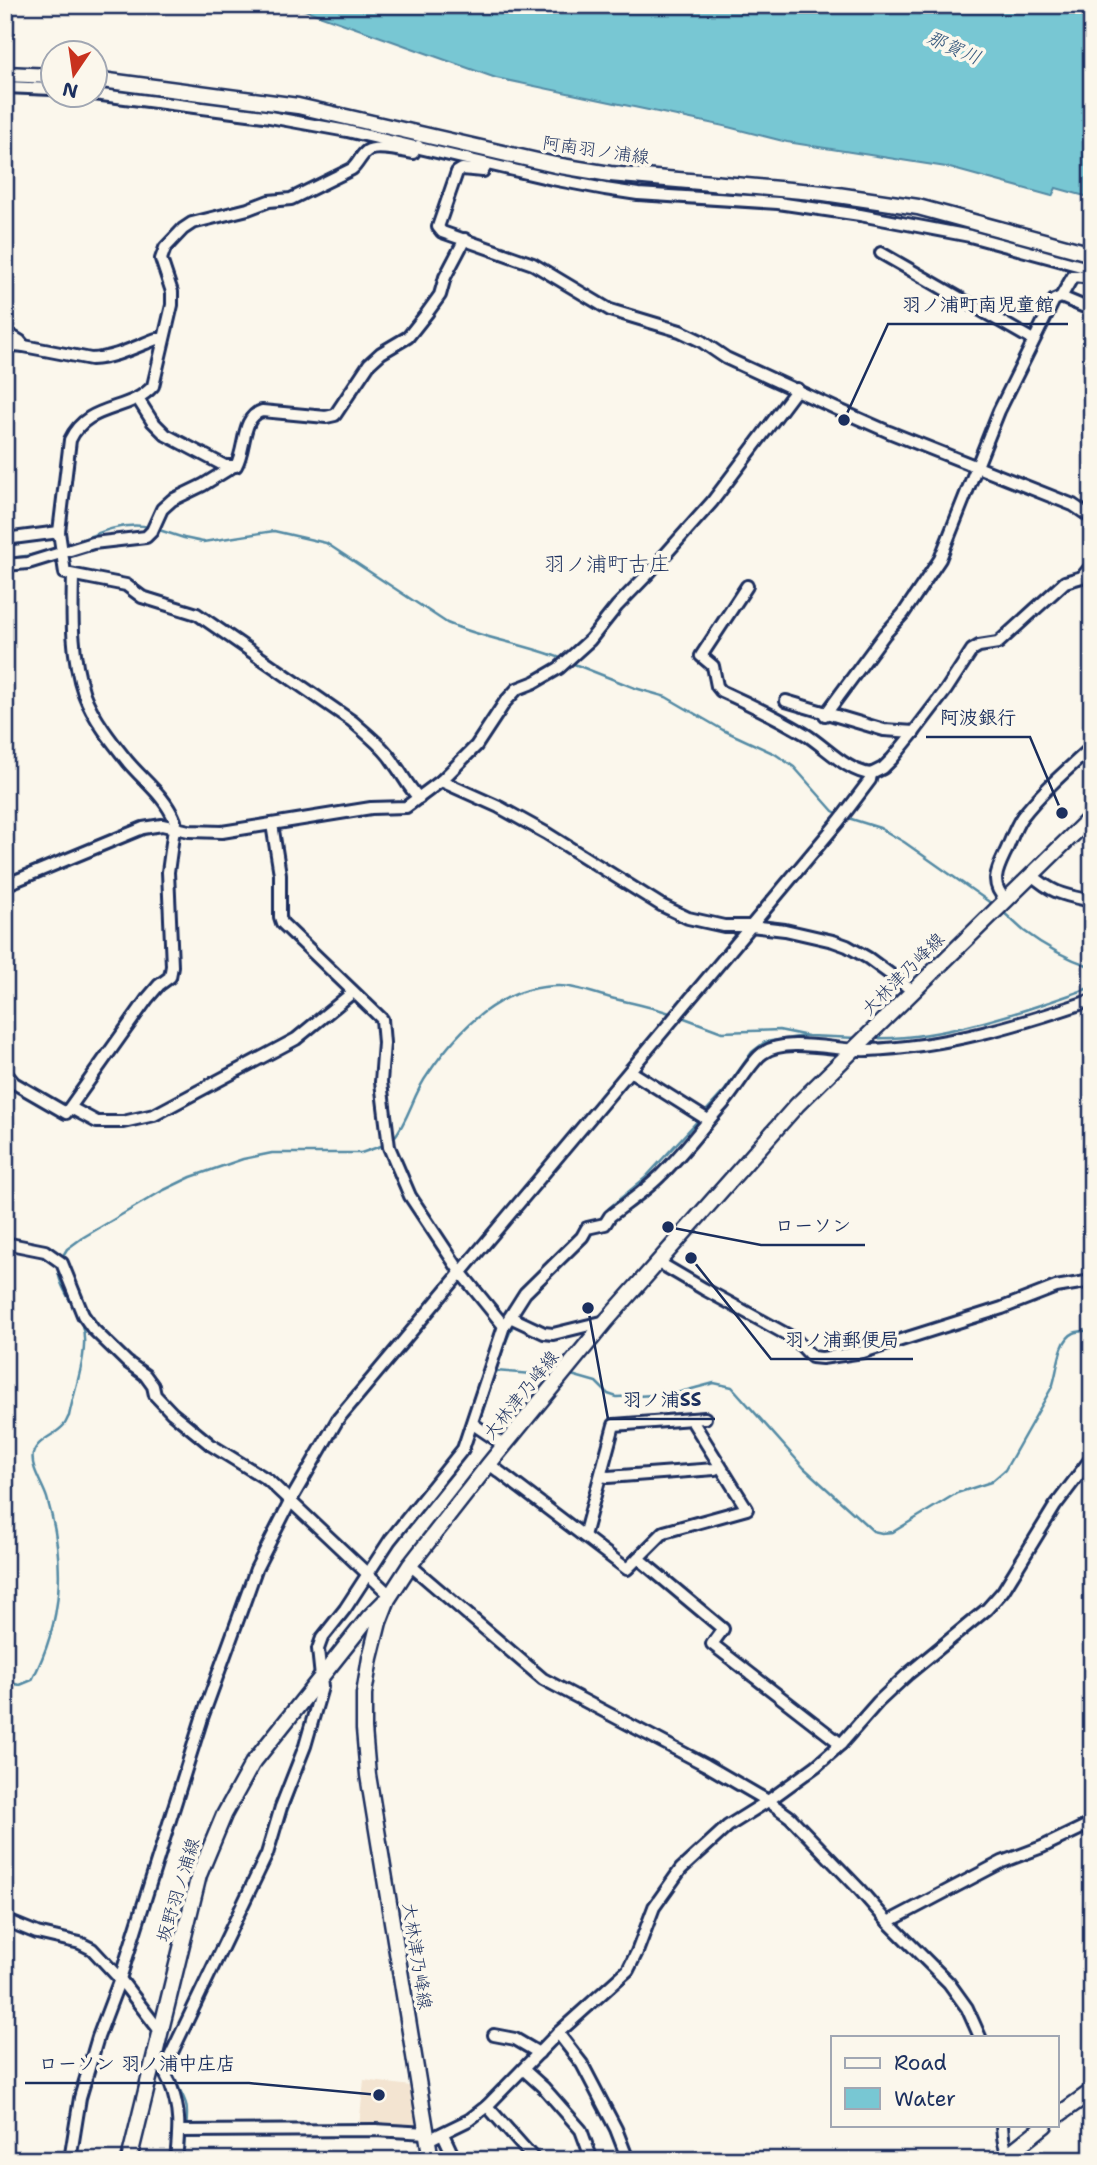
<svg xmlns="http://www.w3.org/2000/svg" width="1097" height="2165" viewBox="0 0 1097 2165" font-family="'Shantell Sans','Klee One',sans-serif">
<style>
.built{fill:#f3e4d1}
.water{fill:#78c7d3;stroke:#538aa4;stroke-width:2}
.lines{fill:none;stroke-linecap:round;stroke-linejoin:round}
.stream{stroke:#538aa4;stroke-width:2.5}
.street-casing{stroke:#1b2f5e;stroke-width:16}
.secondary-casing{stroke:#1b2f5e;stroke-width:19}
.street{stroke:#fbf7ec;stroke-width:10}
.secondary{stroke:#fbf7ec;stroke-width:14}
.labels{text-anchor:middle;stroke-width:7;stroke-linejoin:round;paint-order:stroke}
.street-label{font-size:18px;fill:#1b2f5e;stroke:#fbf7ec}
.water-label{font-size:19px;font-style:italic;fill:#32557b;stroke:#fbf7ec}
.quarter-label{font-size:21px;fill:#1b2f5e;stroke:#fbf7ec}
.leader{fill:none;stroke:#1b2f5e;stroke-width:2.5}
.callout-dot{fill:#1b2f5e;stroke:#fbf7ec;stroke-width:2.5}
.callout-label{font-size:19px;text-anchor:middle;font-weight:bold;fill:#1b2f5e;stroke:#fbf7ec;stroke-width:7;stroke-linejoin:round;paint-order:stroke}
</style>
<rect width="100%" height="100%" fill="#fbf7ec"/>
<filter id="ink" filterUnits="userSpaceOnUse"><feTurbulence type="fractalNoise" baseFrequency=".0143" numOctaves="2"/><feDisplacementMap in="SourceGraphic" scale="14" xChannelSelector="R" yChannelSelector="G"/><feConvolveMatrix kernelMatrix="1 2 1 2 8 2 1 2 1" color-interpolation-filters="sRGB"/></filter>
<g filter="url(#ink)">
<polygon class="built" points="364,2080 411,2086 416,2127 359,2126"/>
<polygon class="water" points="291,5 1092,5 1092,198 1056,188 1052,196 946,167 787,142 724,126 496,78"/>
<g class="lines">
<g class="stream">
<path d="M156 529 184 538 203 542 274 531 326 543 447 623C485 639 525 644 563 659"/>
<path d="M69 545C95 534 121 521 150 527"/>
<polyline points="5,559 39,554"/>
<polyline points="569,662 635,688 666,697 723,730 775,754 794,767 833,811 839,814"/>
<polyline points="845,817 880,828 904,842 995,906"/>
<path d="M1003 912C1010 918 1017 925 1024 931 1044 946 1068 959 1092 967"/>
<polyline points="679,1016 722,1032 779,1030 808,1036 858,1038"/>
<path d="M872 1038C938 1041 1029 1010 1092 987"/>
<polyline points="705,1112 725,1090 752,1052 765,1042 805,1036"/>
<path d="M393 1139C409 1120 413 1094 428 1074 459 1028 500 986 559 986 576 986 595 994 611 998 632 1003 653 1007 673 1014"/>
<polyline points="598,1222 609,1208 645,1178 701,1117"/>
<polyline points="61,1259 67,1249 82,1238 162,1191 191,1177 243,1159 272,1153 361,1153 384,1145"/>
<polyline points="557,1269 589,1239 593,1231"/>
<polyline points="517,1317 532,1293"/>
<polyline points="495,1371 533,1374 538,1367 558,1371"/>
<path d="M568 1374 596 1382 608 1394 617 1397 673 1394 714 1383 732 1387 804 1468 873 1531 882 1533 893 1532 957 1493 991 1482 1005 1470 1052 1387C1058 1373 1058 1340 1074 1333 1079 1331 1087 1331 1092 1330"/>
<polyline points="479,1422 504,1346 514,1323"/>
<polyline points="433,1495 466,1454"/>
<polyline points="324,1648 326,1662"/>
<path d="M5 1682 20 1685 32 1680C63 1621 66 1562 47 1498 43 1485 30 1467 33 1454 37 1439 55 1436 64 1425 66 1423 67 1419 69 1416 74 1390 90 1350 82 1325 75 1304 57 1287 58 1265"/>
<polyline points="315,1730 325,1696"/>
<polyline points="277,1839 303,1767"/>
<polyline points="182,2042 251,1900"/>
<path d="M173 2061C169 2076 182 2090 186 2104 188 2112 187 2120 186 2128"/>
<polyline points="183,2160 185,2134"/>
</g>
<defs>
<g id="street">
<polyline points="5,87 52,89"/>
<polyline points="94,94 264,116 347,131 552,179 605,189 638,194 778,203 860,215 970,236 1092,269"/>
<path d="M418 146 413 153C403 151 375 145 367 151 361 155 358 164 352 169L291 199 269 201 248 209 192 223 183 229 165 248 161 259 172 292V305L153 386C129 413 88 402 70 440L59 532 65 573 126 585 142 597 197 614 352 721C368 735 385 748 396 766 404 777 409 788 419 798"/>
<polyline points="487,164 483,171 462,169 457,172 438,227 442,232 533,264 610,310 680,331 701,341 726,358 837,409 889,432 1073,505 1092,518"/>
<polyline points="881,253 1033,340"/>
<polyline points="1092,278 1073,276 1061,297 1092,310"/>
<polyline points="5,332 20,341 24,346"/>
<path d="M5 350 15 345 24 346 91 359C114 358 135 347 156 339H163"/>
<path d="M138 399 152 421 166 435 225 466H236C246 449 241 417 262 411L326 417 335 415 369 364 381 353 408 337 427 313 440 295 445 277 465 239"/>
<polyline points="5,539 59,532"/>
<polyline points="5,565 28,563 93,543 146,537 152,531 162,509 172,500 203,485 232,467"/>
<path d="M747 586 701 656 713 666 717 686 721 691C750 704 778 718 805 734 826 747 846 771 871 774L883 768 892 759 914 732 946 690 972 650 979 646 998 643 1065 582 1082 577 1092 565"/>
<polyline points="786,701 884,730 914,732"/>
<polyline points="825,715 884,635 903,614 940,559 999,411 1054,300 1061,297"/>
<polyline points="441,781 499,807 546,833 661,905 688,918 724,926 751,926 785,930 833,941 847,946 868,958 913,991"/>
<polyline points="272,824 280,874 280,917 282,923 382,1019 384,1043 381,1082 389,1147 410,1196 461,1273 504,1326"/>
<path d="M1032 875C1053 894 1065 895 1092 901"/>
<polyline points="5,885 143,828 162,825 189,831 222,832 371,808 406,807 441,781 476,746 505,702 517,689 535,682 559,668 590,640 617,606 648,574 712,502 797,389"/>
<path d="M1006 900C989 883 997 870 1006 851 1011 840 1015 827 1022 817 1042 791 1068 769 1092 747"/>
<polyline points="630,1071 708,1120"/>
<path d="M5 1072 14 1083 66 1113 147 999 159 985 170 977 172 966 168 872 175 821C165 796 145 782 128 762 112 742 93 718 84 694 71 656 72 615 73 576"/>
<polyline points="71,1108 97,1122 123,1122 154,1115 296,1039 352,993"/>
<polyline points="5,1243 45,1251 62,1263 83,1315 93,1329 127,1362 145,1375 153,1386 155,1395 172,1413 211,1445 268,1480 390,1595"/>
<polyline points="658,1262 704,1289 795,1339 812,1357 822,1358 863,1352 1002,1308 1056,1287 1092,1281"/>
<polyline points="510,1317 544,1333 553,1334 606,1321"/>
<polyline points="473,1424 504,1445"/>
<polyline points="489,1464 627,1569 638,1558 723,1629 712,1644 841,1744"/>
<polyline points="601,1476 608,1477 715,1469 720,1466"/>
<polyline points="584,1536 614,1425 705,1418"/>
<polyline points="638,1558 664,1532 747,1509 691,1419"/>
<polyline points="410,1565 543,1679 706,1765 768,1801 790,1817 860,1890 888,1922 949,1983 967,2008 980,2037"/>
<polyline points="5,1920 37,1933 80,1943 92,1949 120,1979 160,2031"/>
<polyline points="888,1922 1002,1862 1042,1847 1092,1823"/>
<polyline points="558,2033 582,2064 616,2129 628,2160"/>
<polyline points="494,2035 515,2039 539,2053"/>
<path d="M158 2065C165 2070 166 2076 170 2083 181 2112 179 2130 176 2160"/>
<path d="M164 2069 267 1854 281 1807 305 1746 322 1687 318 1649 322 1638 345 1609 390 1540 463 1449 504 1326 525 1293 582 1237 587 1228 605 1224 610 1216C627 1203 645 1191 660 1176 683 1154 702 1127 723 1104 735 1091 751 1061 763 1053 788 1036 840 1052 868 1050 946 1047 1019 1025 1092 1000"/>
<polyline points="524,2070 544,2088 581,2130 592,2160"/>
<polyline points="487,2106 535,2160"/>
<path d="M1002 2125C1003 2139 1003 2151 1016 2160"/>
<polyline points="179,2131 375,2130 427,2133"/>
<polyline points="443,2134 455,2160"/>
<polyline points="428,2140 469,2120 487,2106 558,2033 628,1970 637,1952 654,1907 681,1869 728,1826 768,1801 816,1766 841,1744 878,1702 908,1674 987,1609 1003,1591 1055,1506 1092,1457"/>
<polyline points="70,2160 80,2098 98,2037 120,1979 202,1718 249,1589 256,1569 291,1500 338,1419 839,821 870,780 871,774"/>
</g>
<g id="secondary">
<polyline points="5,74 52,76"/>
<polyline points="94,79 298,106 555,165 610,174 824,193 918,207 1092,254"/>
<polyline points="1057,2116 1092,2091"/>
<polyline points="129,2160 199,1875 224,1815 252,1764 369,1617 384,1602"/>
<polyline points="431,2160 368,1775 364,1729 364,1694 370,1658 379,1622 388,1599 410,1565 489,1464 606,1321 797,1105 1092,816"/>
<polyline points="1001,2160 1045,2125"/>
</g>
</defs>
<use href="#street" class="street-casing"/>
<use href="#secondary" class="secondary-casing"/>
<use href="#street" class="street"/>
<use href="#secondary" class="secondary"/>
</g>
</g>
<g class="labels">
<g class="street-label">
<text transform="translate(596 150) rotate(8)" y="6">阿南羽ノ浦線</text>
<text transform="translate(903 974) rotate(-45)" y="6">大林津乃峰線</text>
<text transform="translate(521 1395) rotate(-51)" y="6">大林津乃峰線</text>
<text transform="translate(178 1890) rotate(-73)" y="6">坂野羽ノ浦線</text>
<text transform="translate(417 1956) rotate(81)" y="6">大林津乃峰線</text>
</g>
<g class="water-label">
<text transform="translate(954 47) rotate(23)" y="7">那賀川</text>
</g>
<g class="quarter-label">
<text x="607" y="571">羽ノ浦町古庄</text>
</g>
</g>
<path class="leader" d="M844 420L888 324H1068M1062 813L1030 737H926M668 1227L761 1245H865M691 1258L771 1359H913M588 1308L608 1419H715M379 2095L249 2083H25"/>
<g class="callout-dot">
<circle cx="844" cy="420" r="7"/>
<circle cx="1062" cy="813" r="7"/>
<circle cx="668" cy="1227" r="7"/>
<circle cx="691" cy="1258" r="7"/>
<circle cx="588" cy="1308" r="7"/>
<circle cx="379" cy="2095" r="7"/>
</g>
<g class="callout-label">
<text x="978" y="311">羽ノ浦町南児童館</text>
<text x="978" y="724">阿波銀行</text>
<text x="813" y="1232">ローソン</text>
<text x="842" y="1346">羽ノ浦郵便局</text>
<text x="662" y="1406">羽ノ浦SS</text>
<text x="137" y="2070">ローソン 羽ノ浦中庄店</text>
</g>
<rect width="1097" height="2165" fill="none" stroke="#fbf7ec" stroke-width="28"/>
<rect x="14" y="14" width="1069" height="2137" fill="none" stroke="#1b2f5e" stroke-width="2.5" filter="url(#ink)"/>
<rect x="831" y="2036" width="228" height="91" fill="#fbf7ec" stroke="#a1a7b3" stroke-width="2"/>
<rect x="845" y="2058" width="35" height="10" fill="#fbf7ec" stroke="#a1a7b3" stroke-width="2"/>
<text x="894" y="2070" font-size="21" fill="#1b2f5e">Road</text>
<rect x="845" y="2088" width="35" height="21" fill="#78c7d3" stroke="#a1a7b3" stroke-width="2"/>
<text x="894" y="2106" font-size="21" fill="#1b2f5e">Water</text>
<g transform="translate(74 74) rotate(193)"><circle r="33" fill="#fbf7ec" stroke="#a1a7b3" stroke-width="2"/>
<path d="M0-5L12 26L0 18L-12 26Z" fill="#c8321e"/>
<text y="-10" font-size="19" font-weight="bold" text-anchor="middle" fill="#1b2f5e">N</text>
</g>
</svg>
